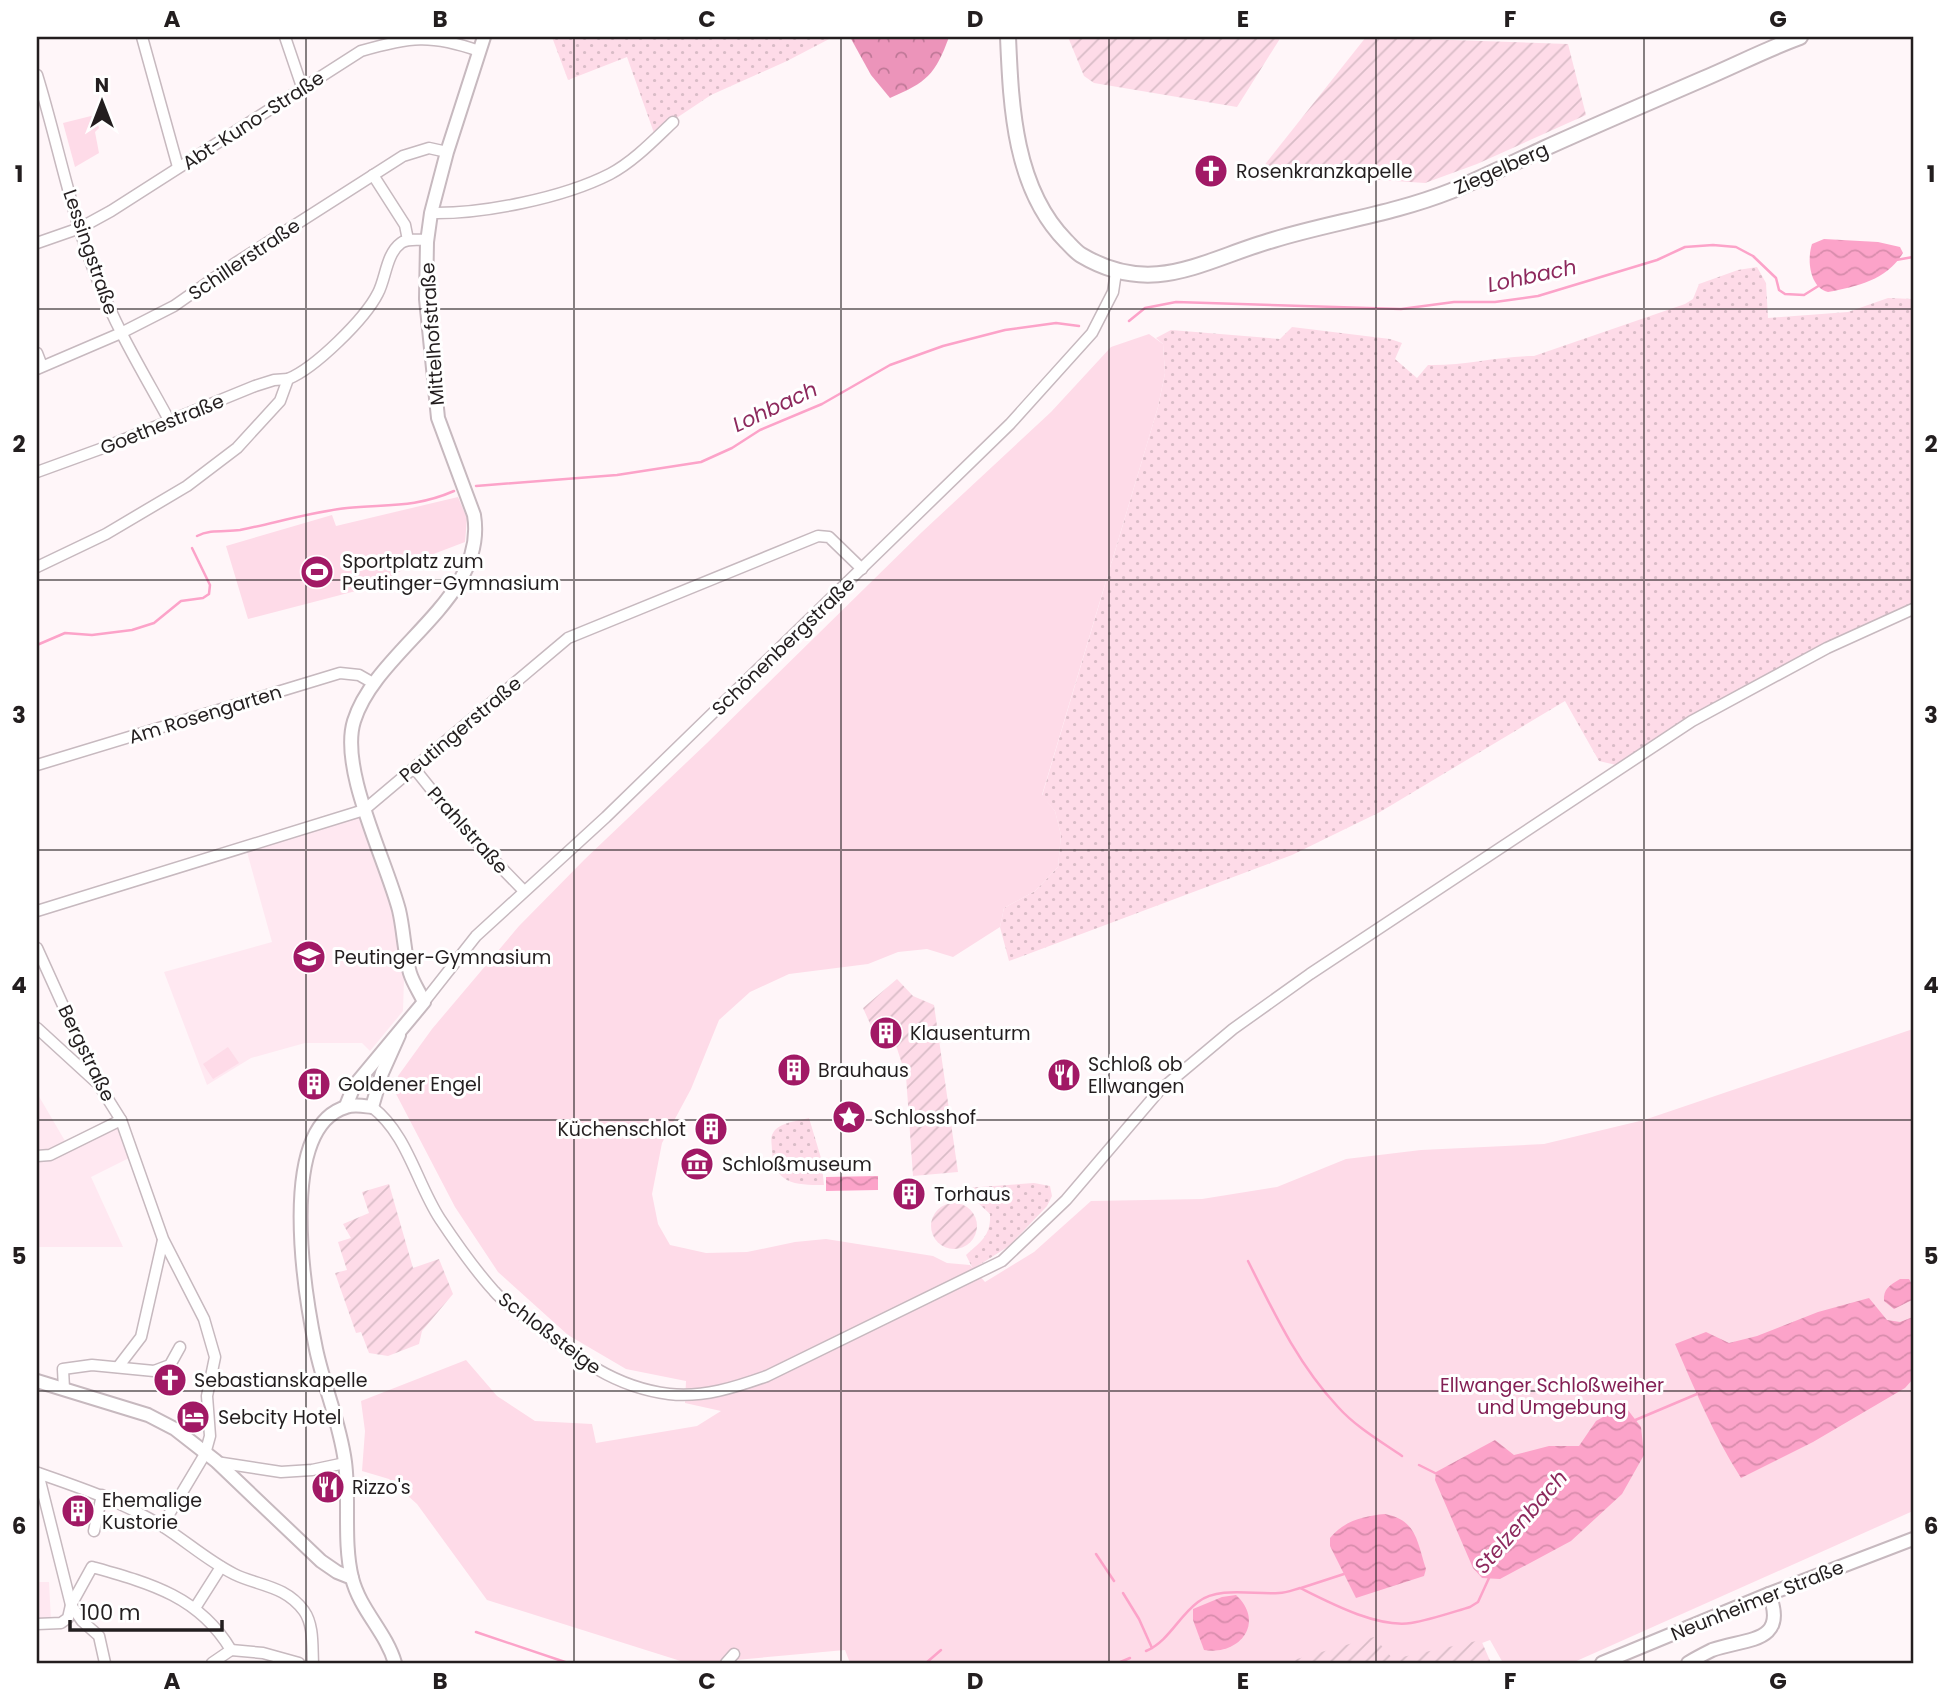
<svg xmlns="http://www.w3.org/2000/svg" width="1950" height="1700" viewBox="0 0 1950 1700" font-family="Poppins,sans-serif">
<style>
.built{fill:#ffe8f1}
.grass{fill:url(#grass-dots)}
.forest{fill:url(#forest-crowns)}
.park{fill:#fedbe8}
.garden{fill:url(#garden-furrows)}
.water{fill:url(#water-waves)}
.lines{fill:none;stroke-linecap:round;stroke-linejoin:round}
.stream{stroke:#fca3c9;stroke-width:2.5}
.minor-casing{stroke:#c7b9bf;stroke-width:13}
.tertiary-casing{stroke:#c7b9bf;stroke-width:16}
.secondary-casing{stroke:#c7b9bf;stroke-width:18}
.minor{stroke:#fff;stroke-width:10}
.tertiary{stroke:#fff;stroke-width:12}
.secondary{stroke:#fff;stroke-width:14}
.grid{fill:none;stroke:#231e1f;stroke-width:2;stroke-opacity:0.55}
.labels{text-anchor:middle;stroke-width:6;stroke-linejoin:round;paint-order:stroke}
.street-label{font-size:19px;fill:#231e1f;stroke:#fff}
.poi-label{font-size:19px;fill:#231e1f;stroke:#fff;text-anchor:start}
.park-label{font-size:19px;fill:#831f54;stroke:#fff}
.water-label{font-size:21px;font-style:italic;fill:#8d295d;stroke:#fff}
.neatline{fill:none;stroke:#231e1f;stroke-width:2.5}
.grid-label{font-size:23px;text-anchor:middle;font-weight:bold;fill:#231e1f}
</style>
<defs>
<pattern id="grass-dots" width="8" height="8" patternUnits="userSpaceOnUse" patternTransform="scale(1.75)"><rect width="8" height="8" fill="#fedbe8"/><path d="M2 2h.1M6 6h.1" fill="none" stroke="#d9bcc7" stroke-width="1.8" stroke-linecap="round"/></pattern>
<pattern id="forest-crowns" width="20" height="18" patternUnits="userSpaceOnUse" patternTransform="scale(1.75)"><rect width="20" height="18" fill="#ec94ba"/><path d="M2 6a3 3 0 1 1 6 0M12 15a3 3 0 1 1 6 0" fill="none" stroke="#bf7897"/></pattern>
<pattern id="garden-furrows" width="10" height="10" patternUnits="userSpaceOnUse" patternTransform="scale(1.75)"><rect width="10" height="10" fill="#fedbe8"/><path d="M-1 1l2-2M0 10L10 0M9 11l2-2" fill="none" stroke="#d9bcc7"/></pattern>
<pattern id="water-waves" width="16" height="10" patternUnits="userSpaceOnUse" patternTransform="scale(1.75)"><rect width="16" height="10" fill="#fca3c9"/><path d="M0 5q4-4 8 0t8 0" fill="none" stroke="#d88cac"/></pattern>
</defs>
<rect width="100%" height="100%" fill="#fff6f9"/>
<g class="built">
<polygon points="360,817 392,910 404,979 403,1011 370,1051 362,1043 305,1043 251,1058 207,1085 164,972 272,942 247,852"/>
<polygon points="37,1093 65,1141 122,1117 137,1154 91,1177 123,1247 37,1247"/>
<polygon points="37,1582 49,1582 51,1620 37,1620"/>
</g>
<g class="grass">
<polygon points="552,37 833,37 787,61 711,95 654,133 627,57 568,80"/>
<path d="M1757 267 1766 283 1768 318 1848 312 1888 298 1913 299V602L1746 686 1616 765 1599 761 1565 701 1380 812 1292 855 1009 961 1000 927 1004 908 1035 891 1058 867 1061 835 1055 811 1042 796 1158 407 1165 373 1163 344 1156 338 1171 330 1280 339 1292 327 1390 339 1402 343 1395 359 1417 378 1428 365C1463 366 1498 356 1534 356L1685 304 1693 299 1699 284 1738 270Z"/>
<path d="M809 1118 821 1158 824 1185C794 1185 774 1184 772 1150 772 1144 770 1137 773 1133 779 1122 799 1121 809 1118Z"/>
<path d="M1034 1183 1050 1186 1052 1196 1047 1206 1009 1246 973 1269 966 1255C982 1241 991 1235 990 1214L975 1200 967 1197 966 1188Z"/>
</g>
<path class="forest" d="M850 37H949C935 75 927 82 890 98L871 75Z"/>
<g class="park">
<polygon points="95,115 99,128 95,132 99,153 75,167 63,123"/>
<polygon points="1149,334 1163,344 1165,373 1158,407 1042,795 1055,811 1061,835 1058,867 1035,891 1004,908 1000,927 953,957 927,949 898,952 868,964 789,974 750,992 719,1020 691,1089 662,1143 652,1194 658,1224 670,1245 706,1253 747,1252 795,1242 826,1239 933,1256 947,1263 970,1265 985,1282 1034,1252 1091,1201 1202,1199 1277,1187 1346,1159 1421,1150 1544,1144 1644,1120 1913,1029 1913,1511 1572,1663 1503,1663 1490,1640 1429,1663 850,1663 845,1650 736,1660 734,1663 687,1663 487,1600 417,1504 389,1479 362,1471 365,1431 361,1401 466,1360 497,1396 535,1421 592,1424 596,1443 697,1426 721,1411 685,1403 686,1381 626,1369 568,1335 498,1272 455,1207 394,1090 398,1076 432,1029 519,926 585,859 707,743 922,532 1051,412 1111,347"/>
<polygon points="458,497 467,518 465,542 423,558 375,586 248,619 226,546 332,515 336,526"/>
<polygon points="228,1047 239,1063 213,1079 203,1064"/>
</g>
<g class="garden">
<polygon points="1068,37 1281,37 1237,107 1094,83 1084,76"/>
<polygon points="1366,37 1568,44 1586,115 1477,164 1425,183 1259,172"/>
<polygon points="897,979 913,996 934,1005 958,1172 913,1176 906,1076 888,1021 872,1028 863,1008"/>
<polygon points="389,1184 413,1268 439,1259 453,1294 422,1331 419,1344 388,1356 369,1353 361,1332 356,1333 335,1273 347,1270 338,1242 351,1238 343,1224 369,1213 362,1192"/>
<circle cx="954" cy="1226" r="23"/>
<polygon points="1374,1637 1393,1659 1481,1640 1491,1663 1283,1663"/>
</g>
<g class="water">
<path d="M1824 239 1878 242 1900 247 1903 253C1886 280 1859 286 1828 292 1809 287 1807 259 1812 244Z"/>
<polygon points="878,1176 878,1190 826,1191 826,1177"/>
<path d="M1900 1279H1909L1913 1286 1912 1300 1894 1309 1884 1301C1883 1289 1890 1285 1900 1279Z"/>
<path d="M1869 1298 1887 1320 1900 1322 1913 1317V1379L1905 1388 1813 1442 1741 1478C1714 1436 1695 1390 1675 1344L1706 1332 1729 1343 1757 1336 1818 1312Z"/>
<polygon points="1624,1405 1641,1427 1644,1455 1622,1494 1571,1541 1500,1579 1482,1578 1473,1568 1435,1480 1436,1472 1495,1440 1514,1455 1549,1446 1579,1446 1596,1421"/>
<path d="M1385 1514C1417 1520 1417 1542 1426 1569L1424 1576 1356 1598 1330 1546V1538C1344 1521 1363 1516 1385 1514Z"/>
<path d="M1236 1595C1266 1623 1239 1656 1204 1650L1193 1620V1609L1222 1597Z"/>
</g>
<g class="lines">
<g class="stream">
<polyline points="1896,260 1913,257"/>
<polyline points="1129,321 1145,308 1176,302 1401,309 1454,302 1495,302 1538,296 1657,260 1685,247 1713,245 1736,247 1753,256 1776,278 1779,290 1785,294 1804,295 1820,285"/>
<polyline points="476,486 617,475 701,462 732,448 760,430 822,404 890,365 943,346 1005,330 1056,323 1079,326"/>
<path d="M197 536C210 529 226 532 240 530 275 523 311 512 347 508 387 504 415 508 454 491"/>
<polyline points="37,645 65,633 92,635 132,630 154,623 181,601 203,598 209,594 210,585 192,548"/>
<path d="M1248 1261C1274 1313 1298 1364 1338 1407 1356 1427 1380 1441 1402 1456"/>
<polyline points="1633,1421 1697,1394"/>
<polyline points="1419,1465 1437,1474"/>
<polyline points="1096,1554 1114,1581"/>
<polyline points="1301,1588 1344,1574"/>
<polyline points="1123,1593 1139,1619 1152,1648"/>
<polyline points="476,1632 568,1663"/>
<path d="M1146 1651C1169 1641 1178 1617 1198 1602 1219 1586 1254 1595 1279 1593 1286 1593 1293 1590 1300 1588 1330 1603 1377 1628 1411 1623 1430 1620 1450 1613 1470 1607L1478 1602 1489 1578"/>
<polyline points="926,1663 941,1650"/>
<polyline points="1118,1663 1130,1658"/>
</g>
<defs>
<g id="minor">
<polyline points="142,37 178,167"/>
<polyline points="285,37 302,87"/>
<path d="M37 75C58 143 71 215 98 281 117 330 144 374 169 420"/>
<polyline points="373,175 405,225 408,240"/>
<path d="M431 213C483 214 563 198 610 174 633 162 654 140 673 122"/>
<path d="M37 243 80 228 111 211 361 51C410 37 430 34 479 51"/>
<polyline points="37,353 42,366"/>
<polyline points="37,369 121,333 174,306 234,264 403,156 429,148 447,152"/>
<polyline points="37,472 103,448 255,386 274,380 288,379"/>
<path d="M37 567 106 534 187 486 237 448 280 401 288 379C315 368 365 319 378 293 386 278 386 254 401 243 408 238 419 240 427 240"/>
<polyline points="37,765 340,673 359,675 373,683"/>
<polyline points="414,768 458,823 524,891"/>
<polyline points="37,911 364,810 568,638 818,536 829,537 862,569"/>
<polyline points="37,948 99,1085 121,1120 163,1239 204,1319 215,1357 207,1396 210,1436 205,1454 162,1526"/>
<polyline points="424,1002 476,936 606,817 1010,424 1092,333 1113,292 1116,272"/>
<polyline points="37,1028 96,1082"/>
<path d="M372 1107C408 1135 416 1182 440 1219 456 1243 474 1269 494 1291 504 1303 519 1312 531 1321 575 1356 612 1387 669 1394 703 1398 736 1387 767 1376L1002 1261 1066 1200 1159 1091 1233 1029 1310 974 1692 721 1827 648 1913 609"/>
<polyline points="37,1156 50,1155 121,1120"/>
<polyline points="118,1367 141,1337 163,1240"/>
<polyline points="64,1389 63,1369 92,1365 154,1371 170,1365 180,1347"/>
<polyline points="216,1462 281,1472 312,1470 345,1463"/>
<path d="M38 1473C81 1488 123 1502 162 1526 186 1541 208 1561 234 1574 258 1586 285 1585 304 1611 314 1625 312 1647 313 1663"/>
<polyline points="38,1473 71,1605 82,1621 99,1636 105,1663"/>
<polyline points="94,1531 102,1495"/>
<polyline points="195,1608 221,1567"/>
<path d="M37 1624 61 1623 68 1618 71 1605 92 1567C149 1583 199 1596 231 1650"/>
<polyline points="231,1650 263,1653 299,1663"/>
<polyline points="212,1663 231,1650"/>
<polyline points="726,1663 734,1654"/>
</g>
<g id="tertiary">
<path d="M346 1106 354 1086 424 1002C420 993 413 983 410 973 404 953 404 931 399 910 386 860 339 769 354 721 377 648 488 599 474 515L438 418 426 299 427 242 431 213 447 152 484 37"/>
<polyline points="37,1381 148,1415 175,1429 216,1461 321,1561 337,1572 352,1578"/>
<path d="M395 1663C386 1632 360 1610 352 1578 343 1541 350 1500 345 1462 340 1423 324 1387 316 1349 305 1296 276 1128 346 1107 354 1104 363 1106 372 1107L382 1073 399 1035"/>
<polyline points="1602,1663 1769,1594 1913,1539"/>
<path d="M1688 1663C1696 1658 1704 1654 1712 1650 1745 1638 1789 1644 1769 1594"/>
</g>
<path id="secondary" d="M1008 37C1011 106 1014 188 1066 241 1071 246 1076 252 1081 255 1153 298 1203 260 1273 240 1332 222 1393 214 1451 191 1482 178 1513 163 1543 149 1596 125 1650 102 1703 79 1736 65 1767 49 1800 37"/>
</defs>
<use href="#minor" class="minor-casing"/>
<use href="#tertiary" class="tertiary-casing"/>
<use href="#secondary" class="secondary-casing"/>
<use href="#minor" class="minor"/>
<use href="#tertiary" class="tertiary"/>
<use href="#secondary" class="secondary"/>
</g>
<path class="grid" d="M306 37V1663M574 37V1663M841 37V1663M1109 37V1663M1376 37V1663M1644 37V1663M37 309H1913M37 580H1913M37 850H1913M37 1120H1913M37 1391H1913"/>
<defs>
<symbol id="church-disc" viewBox="-11 -11 22 22"><circle r="9.5" fill="#a11965" stroke="#fff"/><path d="M-1.2-6h2.4v3.5h3.3v2.4h-3.3V6h-2.4V-.1h-3.3v-2.4h3.3Z" fill="#fff"/></symbol>
<symbol id="stadium-disc" viewBox="-11 -11 22 22"><circle r="9.5" fill="#a11965" stroke="#fff"/><path d="M0-5a6.5 5 0 1 0 0 10a6.5 5 0 1 0 0-10ZM-3.5-1.8h7v3.6h-7Z" fill="#fff"/></symbol>
<symbol id="school-disc" viewBox="-11 -11 22 22"><circle r="9.5" fill="#a11965" stroke="#fff"/><path d="M0-5L7-2L0 1L-7-2ZM-4 1L0 2.5L4 1V4Q0 6-4 4Z" fill="#fff"/></symbol>
<symbol id="building-disc" viewBox="-11 -11 22 22"><circle r="9.5" fill="#a11965" stroke="#fff"/><path d="M-4-6H4V6H1V3H-1V6H-4ZM-2.5-4.3h1.7v1.8h-1.7ZM.8-4.3h1.7v1.8H.8ZM-2.5-1h1.7V.8h-1.7ZM.8-1h1.7V.8H.8Z" fill="#fff"/></symbol>
<symbol id="restaurant-disc" viewBox="-11 -11 22 22"><circle r="9.5" fill="#a11965" stroke="#fff"/><path d="M-5-6h1v4h1v-4h1v4h1v-4h1v5L-1.5 .5V6h-2V.5L-5-1ZM5-6V6H3V1.5H1.5Q1.5-4 5-6Z" fill="#fff"/></symbol>
<symbol id="sight-disc" viewBox="-11 -11 22 22"><circle r="9.5" fill="#a11965" stroke="#fff"/><path d="M0-6L1.8-2.2L6-1.7L2.9 1.2L3.7 5.4L0 3.3L-3.7 5.4L-2.9 1.2L-6-1.7L-1.8-2.2Z" fill="#fff"/></symbol>
<symbol id="museum-disc" viewBox="-11 -11 22 22"><circle r="9.5" fill="#a11965" stroke="#fff"/><path d="M0-6L6-3V-2H-6V-3ZM-5-1h2V3h-2ZM-1-1h2V3h-2ZM3-1h2V3H3ZM-6 4H6V6H-6Z" fill="#fff"/></symbol>
<symbol id="hotel-disc" viewBox="-11 -11 22 22"><circle r="9.5" fill="#a11965" stroke="#fff"/><path d="M-6-4.5h1.5V1H6V5H4.5V3h-9V5H-6ZM-4 0a1.8 1.8 0 1 1 3.6 0ZM.5 0V-2.5h3Q6-2.5 6 0Z" fill="#fff"/></symbol>
</defs>
<g fill-rule="evenodd">
<use href="#church-disc" x="1192" y="152" width="38" height="38"/>
<use href="#stadium-disc" x="298" y="553" width="38" height="38"/>
<use href="#school-disc" x="290" y="938" width="38" height="38"/>
<use href="#building-disc" x="867" y="1014" width="38" height="38"/>
<use href="#building-disc" x="775" y="1051" width="38" height="38"/>
<use href="#restaurant-disc" x="1045" y="1056" width="38" height="38"/>
<use href="#building-disc" x="295" y="1065" width="38" height="38"/>
<use href="#sight-disc" x="830" y="1098" width="38" height="38"/>
<use href="#building-disc" x="692" y="1110" width="38" height="38"/>
<use href="#museum-disc" x="678" y="1145" width="38" height="38"/>
<use href="#building-disc" x="890" y="1175" width="38" height="38"/>
<use href="#church-disc" x="151" y="1361" width="38" height="38"/>
<use href="#hotel-disc" x="174" y="1398" width="38" height="38"/>
<use href="#restaurant-disc" x="309" y="1468" width="38" height="38"/>
<use href="#building-disc" x="59" y="1492" width="38" height="38"/>
</g>
<g class="labels">
<g class="street-label">
<text transform="translate(253 120) rotate(-33)" y="7">Abt-Kuno-Straße</text>
<text transform="translate(1501 168) rotate(-24)" y="7">Ziegelberg</text>
<text transform="translate(91 252) rotate(71)" y="7">Lessingstraße</text>
<text transform="translate(244 259) rotate(-34)" y="7">Schillerstraße</text>
<text transform="translate(432 334) rotate(-94)" y="7">Mittelhofstraße</text>
<text transform="translate(162 424) rotate(-22)" y="7">Goethestraße</text>
<text transform="translate(783 646) rotate(-44)" y="7">Schönenbergstraße</text>
<text transform="translate(205 714) rotate(-17)" y="7">Am Rosengarten</text>
<text transform="translate(460 729) rotate(-40)" y="7">Peutingerstraße</text>
<text transform="translate(468 830) rotate(48)" y="7">Prahlstraße</text>
<text transform="translate(87 1053) rotate(64)" y="7">Bergstraße</text>
<text transform="translate(550 1333) rotate(37)" y="7">Schloßsteige</text>
<text transform="translate(1757 1600) rotate(-22)" y="7">Neunheimer Straße</text>
</g>
<g class="poi-label">
<text x="1236" y="178">Rosenkranzkapelle</text>
<text x="342" y="568">Sportplatz zum<tspan x="342" dy="22">Peutinger-Gymnasium</tspan></text>
<text x="334" y="964">Peutinger-Gymnasium</text>
<text x="910" y="1040">Klausenturm</text>
<text x="1088" y="1071">Schloß ob<tspan x="1088" dy="22">Ellwangen</tspan></text>
<text x="818" y="1077">Brauhaus</text>
<text x="338" y="1091">Goldener Engel</text>
<text x="874" y="1124">Schlosshof</text>
<text x="686" y="1136" text-anchor="end">Küchenschlot</text>
<text x="722" y="1171">Schloßmuseum</text>
<text x="934" y="1201">Torhaus</text>
<text x="194" y="1387">Sebastianskapelle</text>
<text x="218" y="1424">Sebcity Hotel</text>
<text x="352" y="1494">Rizzo's</text>
<text x="102" y="1507">Ehemalige<tspan x="102" dy="22">Kustorie</tspan></text>
</g>
<g class="park-label">
<text x="1552" y="1392">Ellwanger Schloßweiher<tspan x="1552" dy="22">und Umgebung</tspan></text>
</g>
<g class="water-label">
<text transform="translate(1532 276) rotate(-12)" y="7">Lohbach</text>
<text transform="translate(775 407) rotate(-25)" y="7">Lohbach</text>
<text transform="translate(1521 1522) rotate(-49)" y="7">Stelzenbach</text>
</g>
</g>
<rect width="1950" height="1700" fill="none" stroke="#ffffff" stroke-width="77"/>
<g transform="translate(102 102)" stroke="#ffffff" stroke-width="5" paint-order="stroke">
<path d="M0-5L12 26L0 18L-12 26Z" fill="#231e1f"/>
<text y="-10" font-size="19" font-weight="bold" text-anchor="middle" fill="#231e1f">N</text>
</g>
<path d="M70 1620v10h152v-10" fill="none" stroke="#231e1f" stroke-width="3.5"/>
<text x="80" y="1620" font-size="21" fill="#231e1f" stroke="#ffffff" stroke-width="5" paint-order="stroke">100 m</text>
<rect x="38" y="38" width="1874" height="1624" class="neatline"/>
<g class="grid-label">
<text x="172" y="27">A</text>
<text x="440" y="27">B</text>
<text x="707" y="27">C</text>
<text x="975" y="27">D</text>
<text x="1243" y="27">E</text>
<text x="1510" y="27">F</text>
<text x="1778" y="27">G</text>
<text x="19" y="182">1</text>
<text x="1931" y="182">1</text>
<text x="19" y="452">2</text>
<text x="1931" y="452">2</text>
<text x="19" y="723">3</text>
<text x="1931" y="723">3</text>
<text x="19" y="993">4</text>
<text x="1931" y="993">4</text>
<text x="19" y="1264">5</text>
<text x="1931" y="1264">5</text>
<text x="19" y="1534">6</text>
<text x="1931" y="1534">6</text>
<text x="172" y="1689">A</text>
<text x="440" y="1689">B</text>
<text x="707" y="1689">C</text>
<text x="975" y="1689">D</text>
<text x="1243" y="1689">E</text>
<text x="1510" y="1689">F</text>
<text x="1778" y="1689">G</text>
</g>
</svg>
